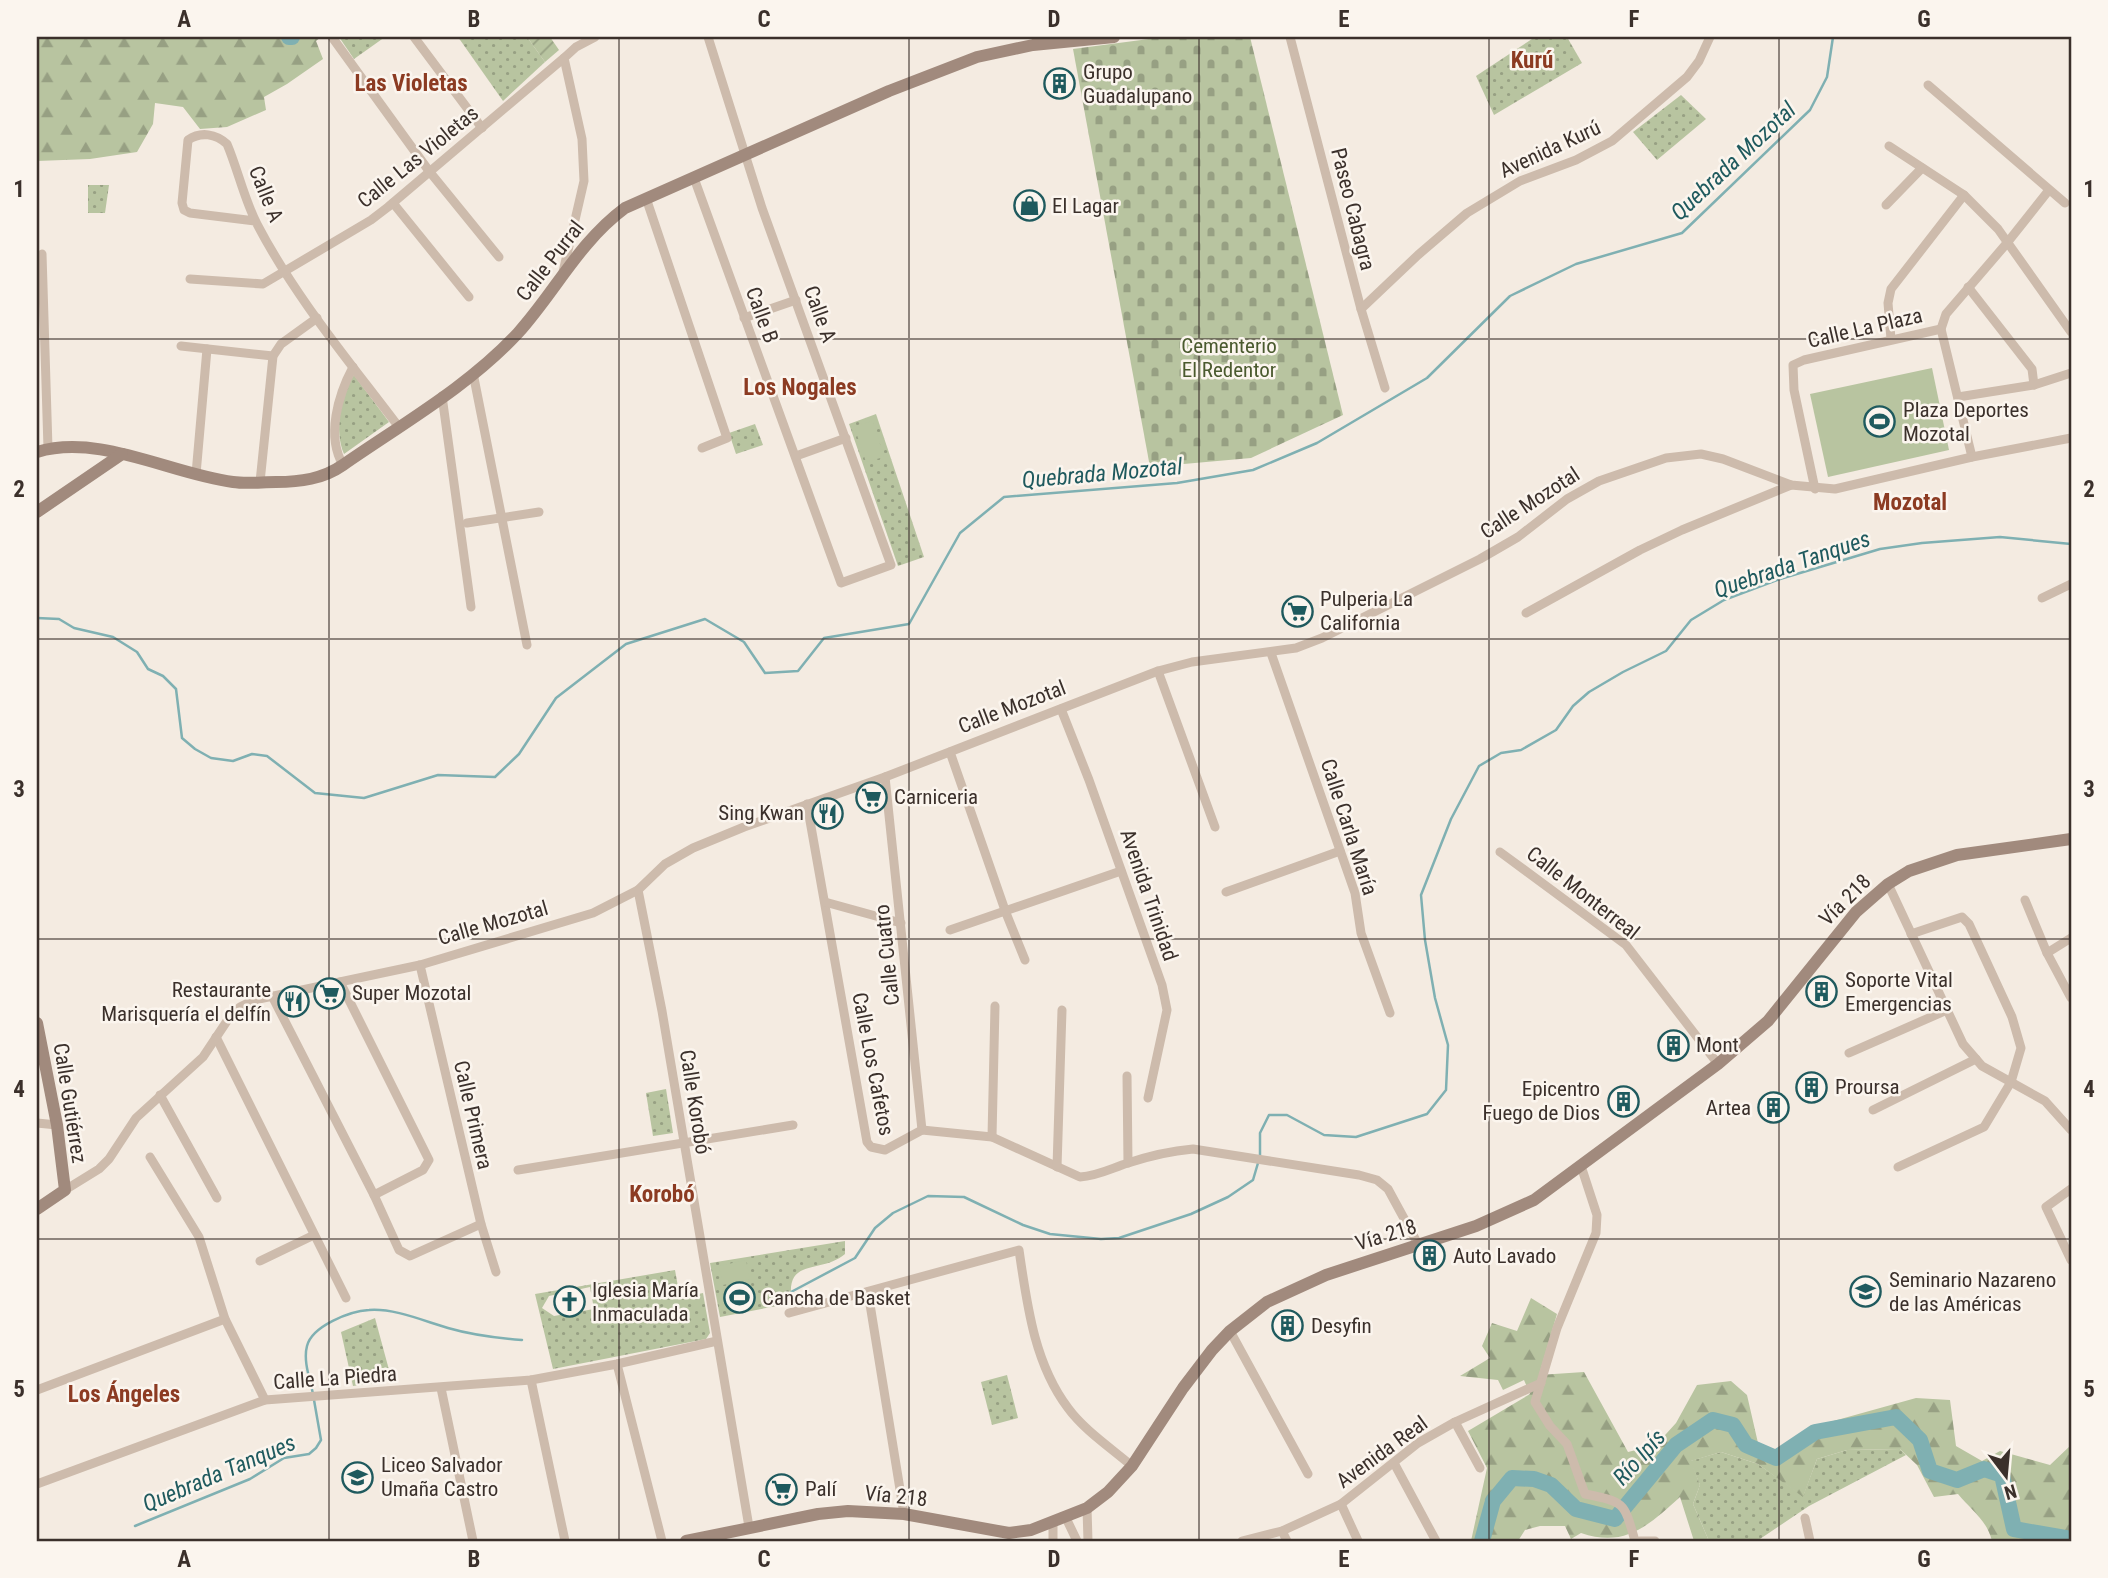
<svg xmlns="http://www.w3.org/2000/svg" width="2108" height="1578" viewBox="0 0 2108 1578" font-family="'Roboto Condensed',sans-serif">
<style>
.grass{fill:url(#grass-dots);fill-rule:evenodd}
.forest{fill:url(#forest-firs)}
.cemetery{fill:url(#cemetery-stones)}
.garden{fill:url(#garden-furrows)}
.pitch{fill:#b8c4a0}
.lines{fill:none;stroke-linecap:round;stroke-linejoin:round}
.stream{stroke:#7fb0b2;stroke-width:2.5}
.river{stroke:#7fb0b2;stroke-width:16}
.street{stroke:#cdbbac;stroke-width:9}
.secondary{stroke:#a18a7d;stroke-width:12}
.grid{fill:none;stroke:#3b302b;stroke-width:2;stroke-opacity:0.55}
.labels{text-anchor:middle;stroke-width:5;stroke-linejoin:round;paint-order:stroke}
.poi-label{font-size:21px;fill:#3b302b;stroke:#fbf5ee;text-anchor:start}
.street-label{font-size:21px;fill:#3b302b;stroke:#fbf5ee}
.park-label{font-size:21px;fill:#4a5a2e;stroke:#fbf5ee}
.neighbourhood-label{font-size:23px;font-weight:bold;fill:#8c3b22;stroke:#fbf5ee}
.water-label{font-size:23px;font-style:italic;fill:#1f5a5e;stroke:#fbf5ee}
.neatline{fill:none;stroke:#3b302b;stroke-width:2.5}
.grid-label{font-size:23px;text-anchor:middle;font-weight:bold;fill:#3b302b}
</style>
<defs>
<pattern id="grass-dots" width="8" height="8" patternUnits="userSpaceOnUse" patternTransform="scale(1.75)"><rect width="8" height="8" fill="#b8c4a0"/><path d="M2 2h.1M6 6h.1" fill="none" stroke="#97a083" stroke-width="1.8" stroke-linecap="round"/></pattern>
<pattern id="forest-firs" width="22" height="20" patternUnits="userSpaceOnUse" patternTransform="scale(1.75)"><rect width="22" height="20" fill="#b8c4a0"/><path d="M5 1l3.5 6h-7zM16 11l3.5 6h-7z" fill="#97a083"/></pattern>
<pattern id="cemetery-stones" width="16" height="16" patternUnits="userSpaceOnUse" patternTransform="scale(1.75)"><rect width="16" height="16" fill="#b8c4a0"/><path d="M2 7V4a2 2 0 0 1 4 0v3zM10 15v-3a2 2 0 0 1 4 0v3z" fill="#97a083"/></pattern>
<pattern id="garden-furrows" width="10" height="10" patternUnits="userSpaceOnUse" patternTransform="scale(1.75)"><rect width="10" height="10" fill="#b8c4a0"/><path d="M-1 1l2-2M0 10L10 0M9 11l2-2" fill="none" stroke="#97a083"/></pattern>
</defs>
<rect width="100%" height="100%" fill="#f4ebe1"/>
<g class="grass">
<polygon points="339,37 385,37 354,59"/>
<polygon points="458,37 527,37 545,62 503,101"/>
<polygon points="1535,37 1567,37 1582,63 1494,115 1476,76"/>
<polygon points="1681,95 1706,119 1657,160 1633,132"/>
<polygon points="88,185 109,185 105,213 88,213"/>
<path d="M354 375 389 422 344 454C334 432 340 394 354 375Z"/>
<polygon points="876,414 924,557 898,566 849,424"/>
<polygon points="755,424 763,445 736,454 729,433"/>
<polygon points="666,1089 673,1133 653,1136 646,1093"/>
<path d="M845 1241V1254C820 1275 784 1256 792 1303L720 1317 710 1263Z"/>
<path d="M675 1270 680 1298 703 1293 710 1333 706 1339 553 1369 535 1294ZM590 1287 594 1309 554 1316 542 1308 549 1296Z"/>
<polygon points="375,1318 392,1381 353,1386 341,1332"/>
<polygon points="1007,1375 1018,1418 992,1425 981,1382"/>
<polygon points="1900,1449 1906,1455 1809,1506 1757,1541 1709,1541 1693,1504 1700,1485 1690,1461 1721,1452 1758,1464 1803,1496 1817,1459 1847,1450"/>
</g>
<g class="forest">
<polygon points="37,37 321,37 316,41 323,59 287,84 264,97 266,110 227,127 200,129 183,107 155,103 153,124 137,152 90,159 37,161"/>
<path d="M1531 1298 1557 1314 1539 1375 1584 1372 1628 1452 1656 1445 1676 1423 1697 1385 1731 1381 1747 1395 1758 1443 1774 1453 1819 1425 1916 1398 1950 1400 1956 1446 1982 1461 2000 1451 2050 1465 2071 1445V1541H1992C1987 1520 1971 1510 1958 1494L1934 1497 1917 1465 1900 1449 1847 1450 1817 1459 1803 1497 1758 1464 1721 1452 1691 1461 1700 1485 1693 1504 1709 1541H1694L1680 1497C1648 1526 1625 1548 1581 1533L1571 1539 1565 1526H1540L1525 1530 1518 1541H1471L1487 1468 1468 1431 1530 1394 1524 1380 1503 1390 1498 1380 1460 1376 1490 1358 1482 1346 1492 1323 1517 1331Z"/>
</g>
<polygon class="cemetery" points="1164,37 1250,37 1343,415 1251,458 1150,467 1073,49"/>
<polygon class="garden" points="527,37 550,37 559,50 545,62"/>
<g class="pitch">
<polygon points="1932,368 1949,450 1828,477 1810,394"/>
<polygon points="873,421 884,457 866,462 854,426"/>
<polygon points="746,1260 750,1279 723,1285 719,1266"/>
<polygon points="751,1284 755,1305 728,1311 723,1290"/>
</g>
<g class="lines">
<g class="stream">
<polyline points="37,618 59,619 74,628 113,637 137,652 148,669 163,676 176,689 182,738 195,749 211,758 233,761 252,754 267,756 315,793 364,798 438,775 495,777 519,754 556,698 626,644 705,619 744,642 765,673 798,671 824,638 909,624 960,533 1004,497 1177,483 1253,470 1317,443 1427,378 1510,296 1576,264 1682,233 1810,110 1827,77 1833,37"/>
<polyline points="1260,1157 1260,1133 1269,1115 1287,1115 1324,1135 1356,1137 1427,1114 1446,1090 1448,1045 1435,998 1425,940 1421,895 1451,819 1479,766 1501,753 1521,750 1556,730 1573,706 1589,692 1623,672 1666,651 1691,620 1724,600 1780,579 1880,549 1922,543 2000,537 2071,544"/>
<polyline points="791,1292 855,1258 875,1228 893,1213 928,1196 964,1197 1023,1225 1050,1234 1101,1239 1119,1238 1191,1214 1228,1197 1253,1180 1258,1163"/>
<path d="M313 1394C310 1379 303 1361 307 1346 312 1326 350 1311 369 1310 394 1308 424 1321 448 1328 472 1335 496 1338 522 1340"/>
<polyline points="135,1526 250,1479 284,1458 309,1454 316,1448 321,1440 314,1400"/>
</g>
<g class="river">
<polyline points="289,37 292,37"/>
<polyline points="1482,1541 1493,1501 1512,1478 1534,1479 1551,1485 1576,1509 1615,1519 1676,1445 1713,1420 1733,1425 1746,1445 1776,1458 1815,1432 1896,1417 1920,1440 1930,1471 1957,1480 1984,1469 2002,1475 2014,1529 2071,1539"/>
</g>
<g class="street">
<polyline points="332,37 429,171 499,257"/>
<polyline points="414,37 482,128"/>
<polyline points="1290,37 1361,309 1385,388"/>
<polyline points="1928,85 2065,203"/>
<polyline points="1889,146 1964,195 1998,229 2071,332"/>
<polyline points="694,178 841,583 891,565 762,208 708,37"/>
<polyline points="646,198 727,438 702,448"/>
<polyline points="393,203 469,297"/>
<polyline points="1886,205 1922,168"/>
<path d="M255 221 190 213 184 210 182 203 188 140C201 131 216 134 227 144 238 170 244 199 257 224 295 297 349 361 398 426"/>
<polyline points="42,254 48,448"/>
<polyline points="563,272 584,181 582,139 564,58 576,47 595,37"/>
<polyline points="190,279 263,284 371,220 388,207 564,58"/>
<polyline points="1968,287 2032,369 2034,385"/>
<polyline points="1361,309 1418,255 1467,213 1520,181 1576,160 1612,141 1687,77 1699,61 1710,37"/>
<polyline points="744,318 796,300"/>
<polyline points="1941,329 1946,314 2007,243 2049,190"/>
<polyline points="1891,339 1888,303 1891,289 1964,195"/>
<polyline points="181,346 273,356"/>
<polyline points="473,373 527,645"/>
<polyline points="442,396 471,607"/>
<polyline points="1958,397 2034,385 2071,373"/>
<polyline points="796,456 846,438"/>
<path d="M343 465C326 436 338 395 353 367"/>
<polyline points="196,474 207,349"/>
<polyline points="260,482 273,356 281,344 317,318"/>
<polyline points="1815,489 1794,390 1793,365 1804,360 1941,329 1972,457"/>
<polyline points="467,523 539,512"/>
<polyline points="2042,598 2071,584"/>
<polyline points="1526,613 1640,550 1682,530 1791,485"/>
<polyline points="1271,653 1355,893 1361,933 1390,1013"/>
<polyline points="1158,671 1215,827"/>
<polyline points="1061,709 1089,780 1162,985 1167,1010 1148,1098"/>
<polyline points="950,752 1006,913 1025,960"/>
<polyline points="885,777 922,1130"/>
<path d="M807 804 867 1142 871 1147 885 1150 922 1130 992 1137 1080 1177C1098 1176 1112 1168 1128 1163 1149 1156 1171 1151 1193 1149L1359 1175 1377 1180 1388 1189 1419 1246"/>
<polyline points="1500,852 1626,945 1718,1064"/>
<polyline points="1888,884 1963,1044 1982,1066 2045,1101 2071,1130"/>
<polyline points="638,890 662,1011 749,1527"/>
<polyline points="1226,892 1340,851"/>
<polyline points="2025,900 2047,953 2071,998"/>
<polyline points="825,902 901,923"/>
<polyline points="950,930 1121,871"/>
<polyline points="2047,953 2071,938"/>
<polyline points="420,965 481,1224 496,1272"/>
<polyline points="340,982 429,1160 423,1170 374,1195"/>
<polyline points="272,996 374,1195 399,1250 410,1256 481,1224"/>
<polyline points="216,1037 346,1298"/>
<polyline points="1849,1053 1947,1010"/>
<polyline points="1127,1076 1128,1163"/>
<polyline points="160,1095 217,1198"/>
<polyline points="1873,1110 1976,1059"/>
<polyline points="37,1123 57,1125"/>
<polyline points="992,1137 995,1006"/>
<polyline points="150,1157 199,1237 225,1319 265,1400"/>
<path d="M1581 1166 1597 1215 1596 1233 1557 1328 1535 1402 1550 1426 1567 1444 1585 1494C1625 1502 1624 1502 1635 1541"/>
<polyline points="1057,1167 1062,1010"/>
<polyline points="1898,1167 1984,1127 2011,1082 2021,1048 2012,1017 1969,924 1962,917 1911,934"/>
<polyline points="518,1170 793,1125"/>
<polyline points="2071,1189 2046,1207 2071,1260"/>
<polyline points="65,1190 99,1169 109,1159 136,1118 203,1057 229,1018 240,1007 254,1000 420,965 593,913 638,890 665,864 693,848 744,827 885,777 1158,671 1192,662 1296,648 1322,638 1480,559 1518,537 1567,499 1599,481 1666,458 1701,454 1723,459 1791,485 1835,489 1972,457 2071,438"/>
<polyline points="260,1261 314,1235"/>
<polyline points="868,1292 904,1514"/>
<path d="M789 1313 1019 1250C1027 1304 1034 1363 1068 1408 1084 1430 1111 1448 1132 1466"/>
<polyline points="1230,1331 1308,1474"/>
<polyline points="617,1364 662,1541"/>
<polyline points="531,1380 565,1541"/>
<polyline points="441,1388 473,1541"/>
<polyline points="37,1390 225,1319"/>
<polyline points="1455,1422 1480,1468"/>
<polyline points="1394,1463 1436,1541"/>
<polyline points="37,1484 265,1400 531,1380 617,1364 717,1341"/>
<polyline points="1341,1504 1358,1541"/>
<polyline points="1087,1508 1088,1541"/>
<polyline points="1066,1518 1077,1541"/>
<polyline points="1805,1518 1810,1541"/>
<polyline points="1282,1531 1287,1541"/>
<polyline points="1053,1541 1053,1523"/>
<polyline points="1242,1541 1282,1531 1341,1504 1418,1443 1455,1422 1541,1383"/>
<polyline points="1640,1541 1655,1541"/>
</g>
<g class="secondary">
<path d="M37 452C99 433 171 474 233 482 247 484 262 482 276 482 300 482 323 479 343 465 402 424 469 386 518 333 555 292 579 242 625 208L889 91 977 57 1033 45 1114 37"/>
<polyline points="37,512 122,454"/>
<polyline points="37,1023 57,1125 65,1190 37,1209"/>
<polyline points="686,1541 818,1514 848,1511 904,1514 1009,1533 1031,1530 1087,1508 1108,1492 1132,1466 1183,1388 1212,1350 1230,1331 1267,1302 1326,1275 1476,1226 1534,1200 1718,1064 1768,1021 1856,912 1888,884 1909,871 1957,855 2071,839"/>
</g>
</g>
<path class="grid" d="M329 37V1541M619 37V1541M909 37V1541M1199 37V1541M1489 37V1541M1779 37V1541M37 339H2071M37 639H2071M37 939H2071M37 1239H2071"/>
<defs>
<symbol id="building-ring" viewBox="-11 -11 22 22"><circle r="9.5" fill="#fbf5ee" stroke="#1f5a5e" stroke-width="1.5"/><path d="M-4-6H4V6H1V3H-1V6H-4ZM-2.5-4.3h1.7v1.8h-1.7ZM.8-4.3h1.7v1.8H.8ZM-2.5-1h1.7V.8h-1.7ZM.8-1h1.7V.8H.8Z" fill="#1f5a5e"/></symbol>
<symbol id="shop-ring" viewBox="-11 -11 22 22"><circle r="9.5" fill="#fbf5ee" stroke="#1f5a5e" stroke-width="1.5"/><path d="M-5-2.5h2.3a2.7 3.5 0 0 1 5.4 0H5L5.5 6h-11ZM-1.5-2.5h3a1.5 2.3 0 0 0-3 0Z" fill="#1f5a5e"/></symbol>
<symbol id="stadium-ring" viewBox="-11 -11 22 22"><circle r="9.5" fill="#fbf5ee" stroke="#1f5a5e" stroke-width="1.5"/><path d="M0-5a6.5 5 0 1 0 0 10a6.5 5 0 1 0 0-10ZM-3.5-1.8h7v3.6h-7Z" fill="#1f5a5e"/></symbol>
<symbol id="supermarket-ring" viewBox="-11 -11 22 22"><circle r="9.5" fill="#fbf5ee" stroke="#1f5a5e" stroke-width="1.5"/><path d="M-6-5.5h2.5l.6 2H6L4.5 2H-2.5L-4.4-4H-6ZM-1.5 3.2a1.3 1.3 0 1 0 .1 0ZM3 3.2a1.3 1.3 0 1 0 .1 0Z" fill="#1f5a5e"/></symbol>
<symbol id="restaurant-ring" viewBox="-11 -11 22 22"><circle r="9.5" fill="#fbf5ee" stroke="#1f5a5e" stroke-width="1.5"/><path d="M-5-6h1v4h1v-4h1v4h1v-4h1v5L-1.5 .5V6h-2V.5L-5-1ZM5-6V6H3V1.5H1.5Q1.5-4 5-6Z" fill="#1f5a5e"/></symbol>
<symbol id="university-ring" viewBox="-11 -11 22 22"><circle r="9.5" fill="#fbf5ee" stroke="#1f5a5e" stroke-width="1.5"/><path d="M0-5L7-2L0 1L-7-2ZM-4 1L0 2.5L4 1V4Q0 6-4 4Z" fill="#1f5a5e"/></symbol>
<symbol id="church-ring" viewBox="-11 -11 22 22"><circle r="9.5" fill="#fbf5ee" stroke="#1f5a5e" stroke-width="1.5"/><path d="M-1.2-6h2.4v3.5h3.3v2.4h-3.3V6h-2.4V-.1h-3.3v-2.4h3.3Z" fill="#1f5a5e"/></symbol>
<symbol id="school-ring" viewBox="-11 -11 22 22"><circle r="9.5" fill="#fbf5ee" stroke="#1f5a5e" stroke-width="1.5"/><path d="M0-5L7-2L0 1L-7-2ZM-4 1L0 2.5L4 1V4Q0 6-4 4Z" fill="#1f5a5e"/></symbol>
</defs>
<g fill-rule="evenodd">
<use href="#building-ring" x="1042" y="66" width="35" height="35"/>
<use href="#shop-ring" x="1012" y="188" width="35" height="35"/>
<use href="#stadium-ring" x="1862" y="404" width="35" height="35"/>
<use href="#supermarket-ring" x="1280" y="594" width="35" height="35"/>
<use href="#supermarket-ring" x="854" y="780" width="35" height="35"/>
<use href="#restaurant-ring" x="810" y="796" width="35" height="35"/>
<use href="#building-ring" x="1804" y="974" width="35" height="35"/>
<use href="#supermarket-ring" x="312" y="976" width="35" height="35"/>
<use href="#restaurant-ring" x="276" y="984" width="35" height="35"/>
<use href="#building-ring" x="1656" y="1028" width="35" height="35"/>
<use href="#building-ring" x="1794" y="1070" width="35" height="35"/>
<use href="#building-ring" x="1606" y="1084" width="35" height="35"/>
<use href="#building-ring" x="1756" y="1090" width="35" height="35"/>
<use href="#building-ring" x="1412" y="1238" width="35" height="35"/>
<use href="#university-ring" x="1848" y="1274" width="35" height="35"/>
<use href="#stadium-ring" x="722" y="1280" width="35" height="35"/>
<use href="#church-ring" x="552" y="1284" width="35" height="35"/>
<use href="#building-ring" x="1270" y="1308" width="35" height="35"/>
<use href="#school-ring" x="340" y="1460" width="35" height="35"/>
<use href="#supermarket-ring" x="764" y="1472" width="35" height="35"/>
</g>
<g class="labels">
<g class="poi-label">
<text x="1083" y="79">Grupo<tspan x="1083" dy="24">Guadalupano</tspan></text>
<text x="1052" y="213">El Lagar</text>
<text x="1903" y="417">Plaza Deportes<tspan x="1903" dy="24">Mozotal</tspan></text>
<text x="1320" y="606">Pulperia La<tspan x="1320" dy="24">California</tspan></text>
<text x="894" y="804">Carniceria</text>
<text x="804" y="820" text-anchor="end">Sing Kwan</text>
<text x="1845" y="987">Soporte Vital<tspan x="1845" dy="24">Emergencias</tspan></text>
<text x="271" y="997" text-anchor="end">Restaurante<tspan x="271" dy="24">Marisquería el delfín</tspan></text>
<text x="352" y="1000">Super Mozotal</text>
<text x="1696" y="1052">Mont</text>
<text x="1835" y="1094">Proursa</text>
<text x="1600" y="1096" text-anchor="end">Epicentro<tspan x="1600" dy="24">Fuego de Dios</tspan></text>
<text x="1751" y="1115" text-anchor="end">Artea</text>
<text x="1453" y="1263">Auto Lavado</text>
<text x="1889" y="1287">Seminario Nazareno<tspan x="1889" dy="24">de las Américas</tspan></text>
<text x="592" y="1297">Iglesia María<tspan x="592" dy="24">Inmaculada</tspan></text>
<text x="762" y="1305">Cancha de Basket</text>
<text x="1311" y="1333">Desyfin</text>
<text x="381" y="1472">Liceo Salvador<tspan x="381" dy="24">Umaña Castro</tspan></text>
<text x="805" y="1496">Palí</text>
</g>
<g class="street-label">
<text transform="translate(1550 149) rotate(-25)" y="7">Avenida Kurú</text>
<text transform="translate(418 157) rotate(-39)" y="7">Calle Las Violetas</text>
<text transform="translate(266 194) rotate(68)" y="7">Calle A</text>
<text transform="translate(1353 209) rotate(76)" y="7">Paseo Cabagra</text>
<text transform="translate(550 261) rotate(-52)" y="7">Calle Purral</text>
<text transform="translate(820 314) rotate(70)" y="7">Calle A</text>
<text transform="translate(762 315) rotate(70)" y="7">Calle B</text>
<text transform="translate(1865 328) rotate(-13)" y="7">Calle La Plaza</text>
<text transform="translate(1530 503) rotate(-33)" y="7">Calle Mozotal</text>
<text transform="translate(1012 707) rotate(-21)" y="7">Calle Mozotal</text>
<text transform="translate(1349 827) rotate(72)" y="7">Calle Carla María</text>
<text transform="translate(1583 893) rotate(38)" y="7">Calle Monterreal</text>
<text transform="translate(1149 895) rotate(71)" y="7">Avenida Trinidad</text>
<text transform="translate(1845 900) rotate(-45)" y="7">Vía 218</text>
<text transform="translate(493 923) rotate(-16)" y="7">Calle Mozotal</text>
<text transform="translate(887 955) rotate(-96)" y="7">Calle Cuatro</text>
<text transform="translate(873 1064) rotate(79)" y="7">Calle Los Cafetos</text>
<text transform="translate(695 1102) rotate(81)" y="7">Calle Korobó</text>
<text transform="translate(70 1103) rotate(81)" y="7">Calle Gutiérrez</text>
<text transform="translate(473 1115) rotate(77)" y="7">Calle Primera</text>
<text transform="translate(1386 1235) rotate(-17)" y="7">Vía 218</text>
<text transform="translate(335 1378) rotate(-4)" y="7">Calle La Piedra</text>
<text transform="translate(1382 1452) rotate(-36)" y="7">Avenida Real</text>
<text transform="translate(896 1496) rotate(6)" y="7">Vía 218</text>
</g>
<g class="park-label">
<text x="1229" y="353">Cementerio<tspan x="1229" dy="24">El Redentor</tspan></text>
</g>
<g class="neighbourhood-label">
<text x="1532" y="68">Kurú</text>
<text x="411" y="91">Las Violetas</text>
<text x="800" y="395">Los Nogales</text>
<text x="1910" y="510">Mozotal</text>
<text x="662" y="1202">Korobó</text>
<text x="124" y="1402">Los Ángeles</text>
</g>
<g class="water-label">
<text transform="translate(1733 161) rotate(-43)" y="8">Quebrada Mozotal</text>
<text transform="translate(1102 473) rotate(-5)" y="8">Quebrada Mozotal</text>
<text transform="translate(1792 564) rotate(-19)" y="8">Quebrada Tanques</text>
<text transform="translate(1639 1457) rotate(-48)" y="8">Río Ipís</text>
<text transform="translate(219 1473) rotate(-23)" y="8">Quebrada Tanques</text>
</g>
</g>
<rect width="2108" height="1578" fill="none" stroke="#fbf5ee" stroke-width="77"/>
<g transform="translate(2006 1476) rotate(164)" stroke="#fbf5ee" stroke-width="5" paint-order="stroke">
<path d="M0-5L12 26L0 18L-12 26Z" fill="#3b302b"/>
<text y="-10" font-size="19" font-weight="bold" text-anchor="middle" fill="#3b302b">N</text>
</g>
<rect x="38" y="38" width="2032" height="1502" class="neatline"/>
<g class="grid-label">
<text x="184" y="27">A</text>
<text x="474" y="27">B</text>
<text x="764" y="27">C</text>
<text x="1054" y="27">D</text>
<text x="1344" y="27">E</text>
<text x="1634" y="27">F</text>
<text x="1924" y="27">G</text>
<text x="19" y="197">1</text>
<text x="2089" y="197">1</text>
<text x="19" y="497">2</text>
<text x="2089" y="497">2</text>
<text x="19" y="797">3</text>
<text x="2089" y="797">3</text>
<text x="19" y="1097">4</text>
<text x="2089" y="1097">4</text>
<text x="19" y="1397">5</text>
<text x="2089" y="1397">5</text>
<text x="184" y="1567">A</text>
<text x="474" y="1567">B</text>
<text x="764" y="1567">C</text>
<text x="1054" y="1567">D</text>
<text x="1344" y="1567">E</text>
<text x="1634" y="1567">F</text>
<text x="1924" y="1567">G</text>
</g>
</svg>
